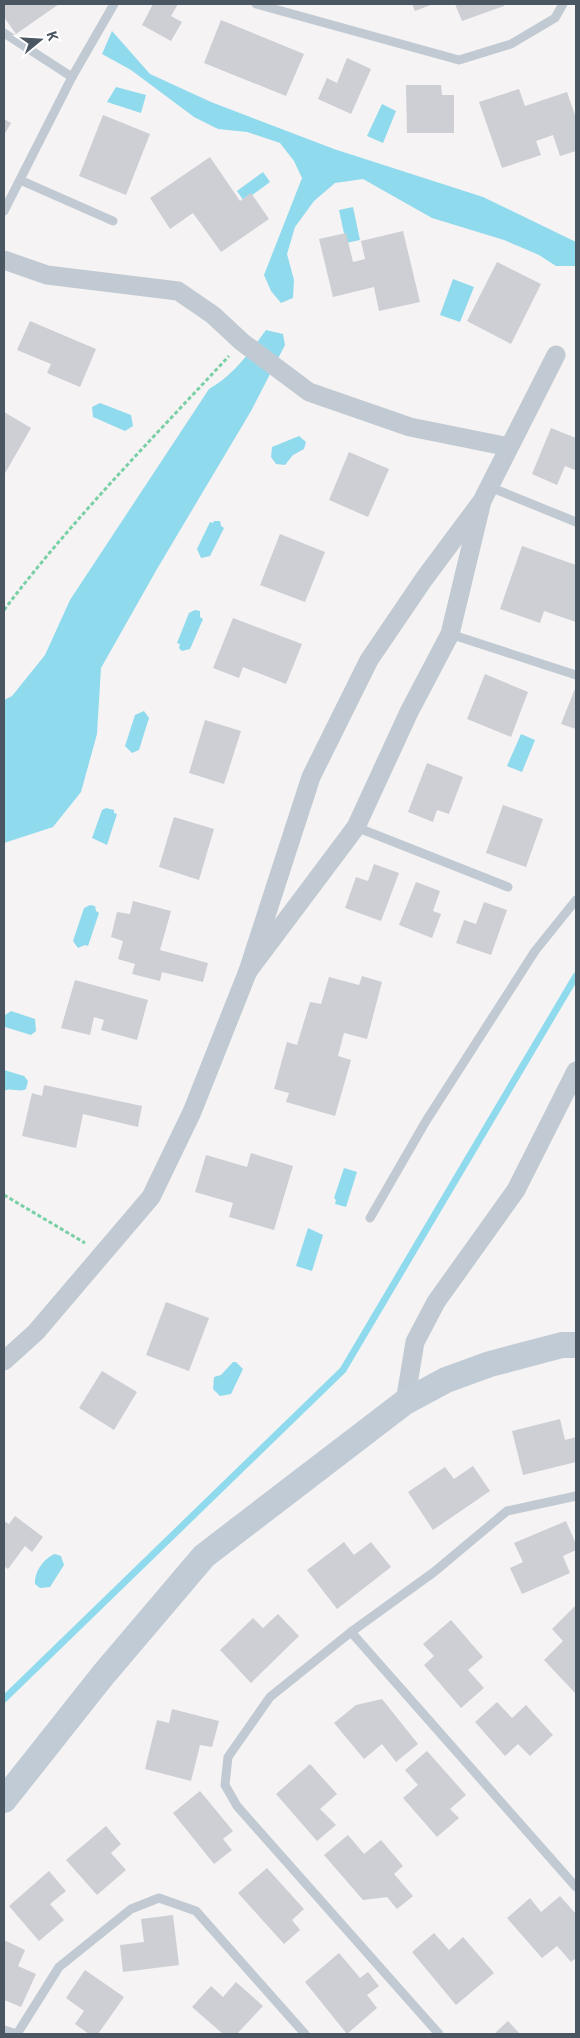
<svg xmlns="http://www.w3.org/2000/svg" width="580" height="2038" viewBox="0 0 580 2038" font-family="'Noto Sans',sans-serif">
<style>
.water{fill:#90daee}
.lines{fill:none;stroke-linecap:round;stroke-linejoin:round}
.stream{stroke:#90daee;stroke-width:7}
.building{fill:#cdcfd5}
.path{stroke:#7ad0a6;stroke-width:3;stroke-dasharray:4 2.5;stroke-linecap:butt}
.lane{stroke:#c1cad2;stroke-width:9}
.street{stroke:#c1cad2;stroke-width:19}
.secondary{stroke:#c1cbd6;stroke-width:26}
</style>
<rect width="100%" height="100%" fill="#f5f3f3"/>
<g class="water">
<polygon points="112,31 150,74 211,102 334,149 483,197 576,242 576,266 556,266 539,255 504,240 432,218 363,179 335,183 314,201 295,227 287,254 294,280 293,298 281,303 271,291 264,275 302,178 294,161 280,143 247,132 218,129 194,117 131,70 102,54"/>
<polygon points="116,87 146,95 141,113 107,102"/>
<polygon points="382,104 396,111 383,143 367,136"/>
<polygon points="263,172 270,182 244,201 237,191"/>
<polygon points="353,207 360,240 346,243 339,210"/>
<polygon points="453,279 474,287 460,322 440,315"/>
<path d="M266 330 283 334 285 345 251 411 157 569 101 668 97 734 81 792 53 827 4 843V700L12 696 45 655 70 600 209 389C234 375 249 353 266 330Z"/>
<polygon points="100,403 131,415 133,426 125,431 93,417 92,407"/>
<polygon points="299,436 306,442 304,449 293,455 285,465 276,464 271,457 272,447"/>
<polygon points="214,521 220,521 221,526 224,528 210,556 201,558 197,549 210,522 213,523"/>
<polygon points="195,610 200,611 200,617 203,619 190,649 182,651 179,648 180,644 177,643 189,613"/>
<polygon points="144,711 149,718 139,750 132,753 125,746 135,715"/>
<polygon points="521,734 535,740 522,772 507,766"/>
<polygon points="106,808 114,810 114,813 117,814 107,845 92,838 102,810"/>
<polygon points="90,905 95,906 96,911 99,913 88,946 85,945 78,948 73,941 84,908"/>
<polygon points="11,1011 35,1019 36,1031 31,1035 5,1027 4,1016"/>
<path d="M4 1070 24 1076 28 1081 26 1089C18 1093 12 1087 4 1091Z"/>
<polygon points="344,1168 357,1172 346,1207 335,1204 336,1200 334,1198"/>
<polygon points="308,1228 323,1235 312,1271 296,1266"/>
<polygon points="233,1362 236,1362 243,1369 231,1394 220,1396 213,1389 214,1377 221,1375"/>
<path d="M55 1554 61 1556 64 1565 50 1587 40 1588 35 1584C34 1572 44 1558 55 1554Z"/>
</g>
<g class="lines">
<polyline class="stream" points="4,1699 343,1370 576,976"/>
</g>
<g class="building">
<polygon points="4,4 59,4 16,34 4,17"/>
<polygon points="153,4 178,4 171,16 182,22 171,41 142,25"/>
<polygon points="412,4 433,4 415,11"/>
<polygon points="455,4 503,4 504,6 462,21"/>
<polygon points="221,20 304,54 286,96 204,63"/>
<polygon points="347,58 371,69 351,114 318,99 327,78 337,83"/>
<polygon points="406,85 441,85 442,95 454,95 454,133 407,133"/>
<polygon points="519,89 525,106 567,92 576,118 576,151 560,156 553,135 536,141 541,155 502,168 479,102"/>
<polygon points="103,115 150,134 126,195 79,176"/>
<polygon points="4,119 11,123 4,135"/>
<polygon points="210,157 240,201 251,193 269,219 221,252 193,213 170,229 150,198"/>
<polygon points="403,231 420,302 379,311 374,287 333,297 319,239 346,233 353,262 365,259 361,241"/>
<polygon points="497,262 541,284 511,344 467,321"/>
<polygon points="30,321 96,349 80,387 47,373 51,364 17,350"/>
<polygon points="4,412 31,428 4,475"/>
<polygon points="551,428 576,438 576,466 575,470 565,466 557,485 532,474"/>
<polygon points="349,452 389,469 368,517 329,500"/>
<polygon points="280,534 325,552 305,602 260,585"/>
<polygon points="522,546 576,565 576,622 544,611 540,623 500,609"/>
<polygon points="233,618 302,644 286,684 243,667 239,678 213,668"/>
<polygon points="485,674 528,692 511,737 467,719"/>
<polygon points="576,686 576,729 561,724"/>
<polygon points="205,720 241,731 224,784 189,773"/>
<polygon points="427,763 463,777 449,814 437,810 433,822 408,812"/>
<polygon points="503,805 543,819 526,867 486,853"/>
<polygon points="174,817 214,829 199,880 159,867"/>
<polygon points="374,864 399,873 381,921 345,908 356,877 368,881"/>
<polygon points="416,882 440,891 433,911 441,914 432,938 399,925"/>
<polygon points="133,901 171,911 160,950 208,963 203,982 162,972 160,981 132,974 135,964 118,959 123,941 111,937 117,912 130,914"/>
<polygon points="484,902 507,910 491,955 456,943 464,920 476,924"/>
<polygon points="362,976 382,982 367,1039 344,1033 338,1056 351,1060 335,1116 286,1102 289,1093 274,1089 287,1042 297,1045 310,1002 321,1004 329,977 359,985"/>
<polygon points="75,980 148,1000 137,1040 101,1030 104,1020 94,1017 90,1035 61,1028"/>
<polygon points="44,1085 142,1106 138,1127 83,1114 76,1148 22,1136 32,1093 42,1096"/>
<polygon points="251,1153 293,1166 274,1230 229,1217 233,1203 195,1192 206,1155 247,1167"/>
<polygon points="166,1302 209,1318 189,1371 146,1355"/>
<polygon points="102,1371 137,1392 114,1430 79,1408"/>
<polygon points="560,1419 565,1440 576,1437 576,1462 523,1475 512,1431"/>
<polygon points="473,1466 490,1491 433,1530 408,1492 445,1467 454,1479"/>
<polygon points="15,1516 43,1537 32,1552 25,1546 8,1569 4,1566 4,1521 9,1524"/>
<polygon points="566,1521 576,1544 576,1550 563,1556 570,1573 522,1594 510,1568 523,1562 514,1543"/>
<polygon points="344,1542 354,1555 371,1542 391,1567 337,1609 307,1570"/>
<polygon points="576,1605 576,1694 544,1660 563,1641 552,1629"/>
<polygon points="278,1614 299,1636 251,1683 220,1650 253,1618 263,1628"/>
<polygon points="451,1620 483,1657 468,1670 484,1688 461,1708 424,1665 434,1656 423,1644"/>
<polygon points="382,1699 418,1744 396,1762 382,1744 364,1759 334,1723 356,1705"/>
<polygon points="497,1702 512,1718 526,1705 553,1735 530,1756 518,1744 505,1756 475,1722"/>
<polygon points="172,1709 219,1721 212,1747 200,1745 191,1781 145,1769 157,1720 169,1723"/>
<polygon points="427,1751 466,1795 450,1809 459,1818 437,1837 403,1798 418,1785 405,1770"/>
<polygon points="310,1764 337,1794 320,1809 336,1825 317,1841 276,1794"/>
<polygon points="200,1791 233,1831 223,1839 232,1850 214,1864 173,1813"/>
<polygon points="106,1826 121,1844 111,1853 126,1870 97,1895 66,1860"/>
<polygon points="348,1835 364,1854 381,1840 403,1866 394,1874 413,1896 397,1909 387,1897 363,1900 324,1855"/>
<polygon points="267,1868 304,1909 292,1920 300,1930 284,1944 238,1893"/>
<polygon points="49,1871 66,1891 50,1904 64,1920 39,1941 9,1906"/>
<polygon points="560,1896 576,1914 576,1958 571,1962 557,1946 542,1958 507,1918 530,1898 541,1912"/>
<polygon points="173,1915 179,1965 123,1972 120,1945 144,1942 141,1919"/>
<polygon points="434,1933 449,1950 463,1937 494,1973 456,2005 412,1952"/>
<polygon points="4,1940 25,1950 18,1966 36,1974 21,2007 4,2000"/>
<polygon points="339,1953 360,1978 368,1972 379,1986 367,1995 377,2008 347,2034 305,1982"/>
<polygon points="85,1970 124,1997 98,2034 89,2034 75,2024 84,2011 66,1998"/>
<polygon points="236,1982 263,2006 237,2034 223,2034 192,2007 211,1986 223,1997"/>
<polygon points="508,2021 520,2034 494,2034"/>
</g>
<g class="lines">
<g class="path">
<path d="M4 610C72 520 152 439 229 356"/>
<polyline points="4,1195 85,1243"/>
</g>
<g class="lane">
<polyline points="256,4 459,60 511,44 555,18 563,4"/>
<polyline points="4,33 72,77"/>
<polyline points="20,180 113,221"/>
<polyline points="4,211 72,77 114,4"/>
<polyline points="490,487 576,522"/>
<polyline points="450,634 576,675"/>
<polyline points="356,827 508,887"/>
<polyline points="370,1218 426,1121 535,951 576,900"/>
<polyline points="351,1632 576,1887"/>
<polyline points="4,2030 17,2034"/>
<polyline points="17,2034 59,1967 131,1909 159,1898 196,1911 305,2034"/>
<polyline points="439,2034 237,1806 225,1785 228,1757 270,1697 351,1632 434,1572 507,1511 576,1496"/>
</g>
<g class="street">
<polyline points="4,260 47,275 178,291 213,315 242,342 309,392 410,427 509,447"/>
<polyline points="482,501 450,634 409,712 356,827 248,971 311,777 369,660 424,579 482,501 556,355"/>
<polyline points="4,1361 36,1332 151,1197 192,1112 248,971"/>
<polyline points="405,1402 415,1342 436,1302 516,1190 576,1071"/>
</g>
<polyline class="secondary" points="4,1800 103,1675 204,1556 405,1402 446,1380 490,1364 562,1345 576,1345"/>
</g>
<rect width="580" height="2038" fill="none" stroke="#4a5661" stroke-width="10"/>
<g transform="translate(40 40) rotate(72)" stroke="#ffffff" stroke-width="4" paint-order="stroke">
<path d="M0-4L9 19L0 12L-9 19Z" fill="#4a5661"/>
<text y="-8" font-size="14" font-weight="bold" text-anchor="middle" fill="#4a5661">K</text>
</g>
</svg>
